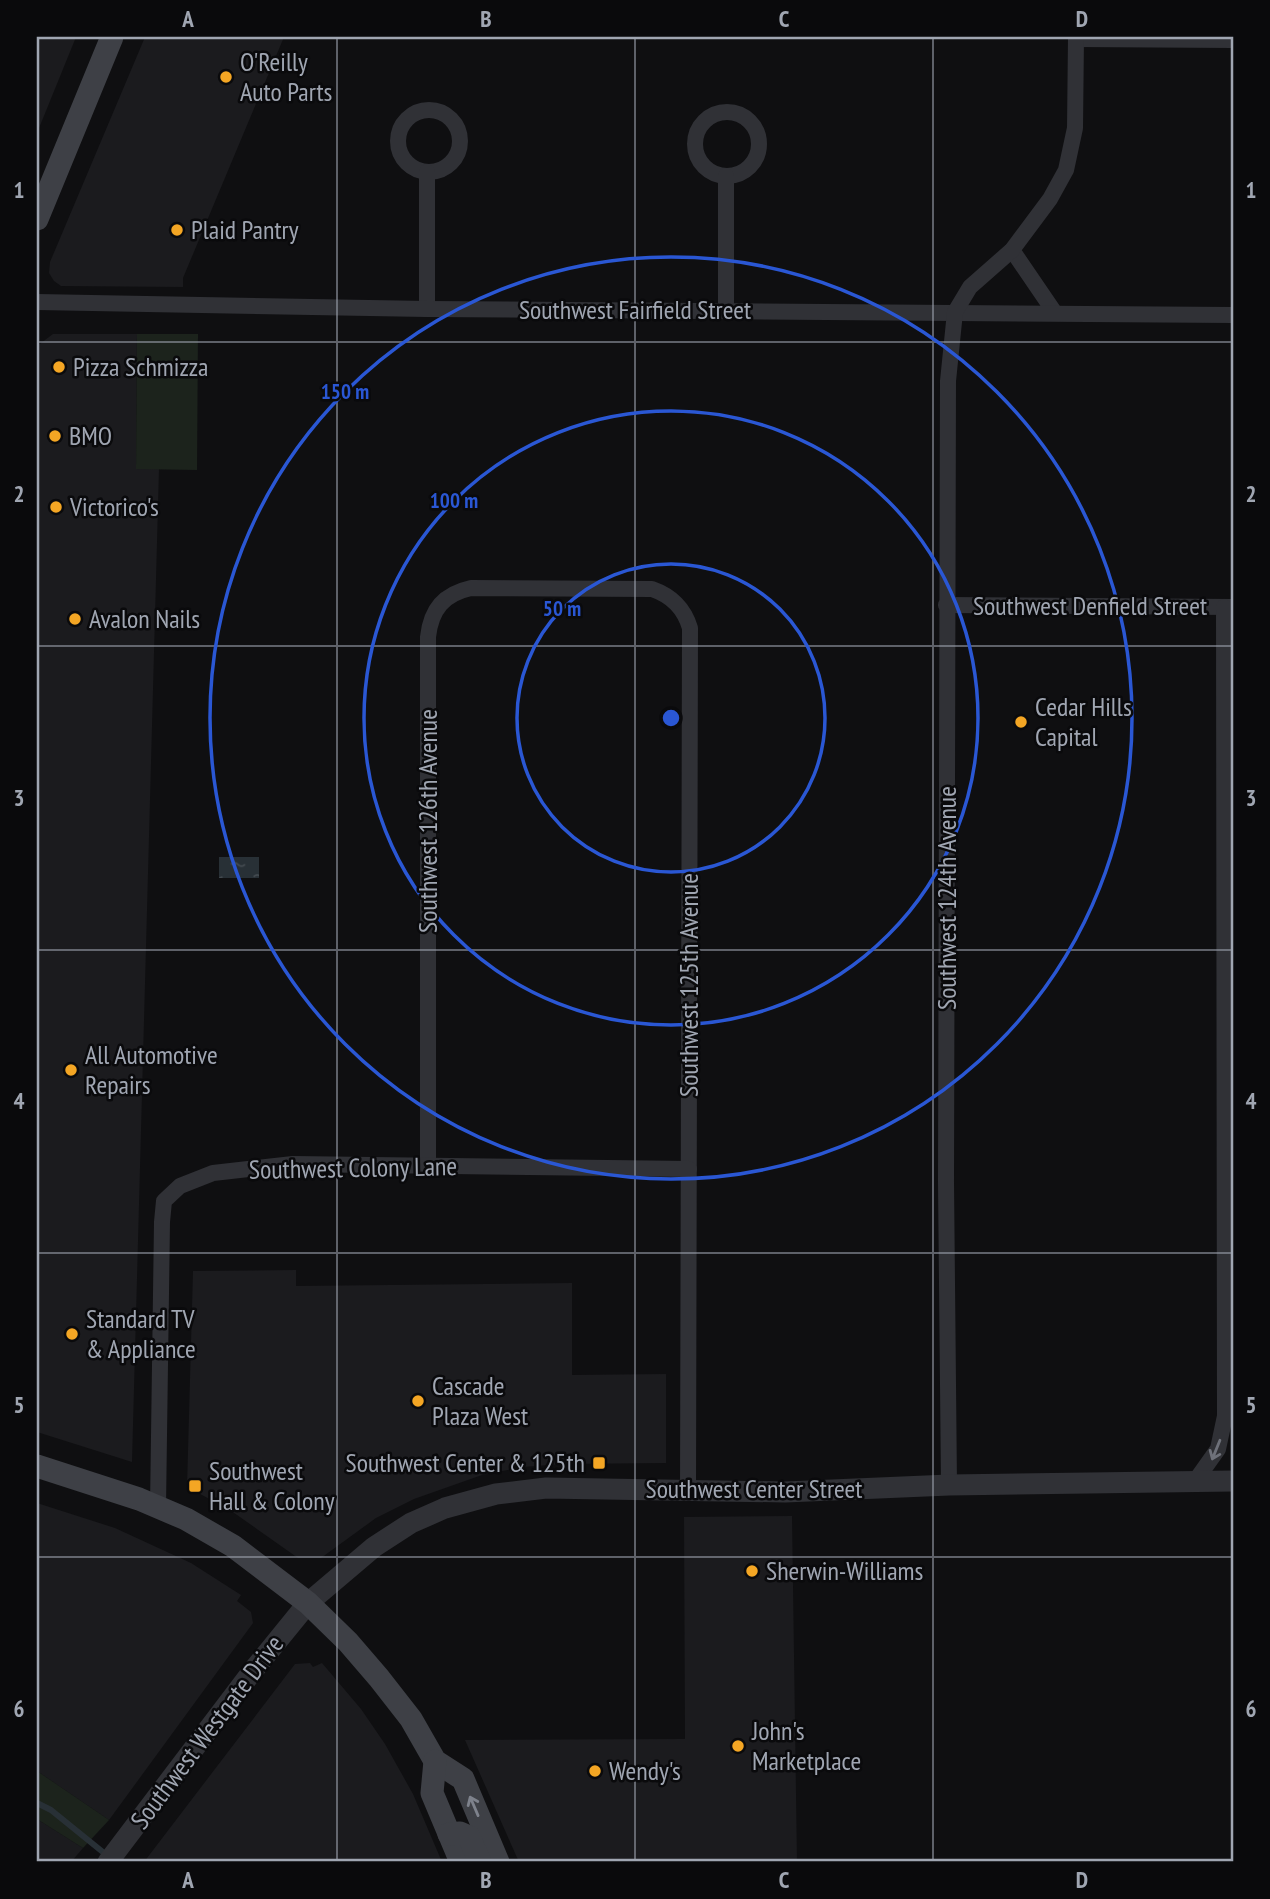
<svg xmlns="http://www.w3.org/2000/svg" width="1270" height="1899" viewBox="0 0 1270 1899" font-family="'PT Sans Narrow',sans-serif">
<style>
.built{fill:#1b1b1e}
.grass{fill:#1c231c}
.water{fill:url(#water-ripples)}
.lines{fill:none;stroke-linecap:round;stroke-linejoin:round}
.stream{stroke:#283036;stroke-width:6}
.minor{stroke:#303136;stroke-width:16}
.tertiary{stroke:#303136;stroke-width:21}
.secondary{stroke:#3e4046;stroke-width:23}
.oneway{stroke:#6e717a}
.oneway2{stroke:#7e828c}
.grid{fill:none;stroke:#a0a6b2;stroke-width:2;stroke-opacity:0.55}
.ring{fill:none;stroke:#2a57d4;stroke-width:3.5}
.poi-dot{fill:#f4a624;stroke:#0a0a0c;stroke-width:2.5}
.labels{text-anchor:middle;stroke-width:5;stroke-linejoin:round;paint-order:stroke}
.poi-label{font-size:26px;fill:#a0a6b2;stroke:#0a0a0c;text-anchor:start}
.street-label{font-size:26px;fill:#a0a6b2;stroke:#0a0a0c}
.centre{fill:#2a57d4;stroke:#0a0a0c;stroke-width:3.5}
.ring-label{font-size:21px;text-anchor:middle;font-weight:bold;fill:#2a57d4;stroke:#0a0a0c;stroke-width:5;stroke-linejoin:round;paint-order:stroke}
.neatline{fill:none;stroke:#a0a6b2;stroke-width:2.5}
.grid-label{font-size:23px;text-anchor:middle;font-weight:bold;fill:#a0a6b2}
</style>
<defs>
<pattern id="water-ripples" width="26" height="14" patternUnits="userSpaceOnUse" patternTransform="scale(1.75)"><rect width="26" height="14" fill="#283036"/><path d="M2 4q2-2 4 0t4 0M15 11q2-2 4 0t4 0" fill="none" stroke="#444b51"/></pattern>
</defs>
<rect width="100%" height="100%" fill="#0f0f11"/>
<g class="built">
<polygon points="37,37 76,37 37,133"/>
<polygon points="145,37 284,37 183,278 183,287 61,286 54,281 49,273 50,262"/>
<polygon points="53,334 137,334 136,469 159,469 132,1462 37,1432 37,346"/>
<polygon points="296,1270 296,1286 572,1283 572,1375 666,1374 666,1463 563,1464 522,1467 482,1475 414,1499 376,1518 321,1558 298,1558 230,1510 187,1487 193,1271"/>
<polygon points="37,1503 115,1528 191,1563 241,1595 237,1601 251,1612 253,1623 109,1820 37,1771"/>
<polygon points="792,1516 797,1862 519,1862 465,1740 685,1739 684,1517"/>
<polygon points="310,1663 313,1667 322,1663 361,1709 385,1744 413,1794 442,1862 144,1862 295,1664"/>
<polygon points="37,1819 83,1848 71,1862 37,1862"/>
</g>
<g class="grass">
<polygon points="137,334 198,334 197,470 136,469"/>
<polygon points="37,1771 109,1820 83,1848 37,1819"/>
</g>
<rect class="water" x="219" y="857" width="40" height="21"/>
<g class="lines">
<polyline class="stream" points="37,1803 51,1810 109,1857"/>
<g class="minor">
<polyline points="1076,39 1233,40"/>
<circle cx="429" cy="141" r="31"/>
<circle cx="727" cy="144" r="32"/>
<polyline points="427,172 427,309"/>
<polyline points="726,176 726,310"/>
<polyline points="1012,250 1055,313"/>
<polyline points="37,302 427,309 1233,315"/>
<polyline points="946,605 1233,607"/>
<path d="M428 1165V637C431 609 444 594 471 588L652 589C672 596 684 608 690 628L688 1492"/>
<polyline points="1196,1480 1218,1449 1225,1416 1224,607"/>
<polyline points="949,1485 946,1182 948,381 955,312 970,287 1012,250 1050,199 1066,170 1075,128 1076,37"/>
<polyline points="158,1507 162,1222 164,1201 180,1186 213,1173 293,1164 689,1169"/>
</g>
<polyline class="tertiary" points="108,1862 251,1673 308,1603 374,1547 411,1523 445,1508 496,1494 546,1488 785,1492 949,1485 1233,1481"/>
<g class="secondary">
<polyline points="37,219 112,37"/>
<polyline points="37,1466 139,1499 186,1519 233,1546 308,1603 348,1642 379,1678 411,1719 435,1761 463,1779 498,1862"/>
<polyline points="435,1761 432,1793 461,1862"/>
<polyline points="449,1834 460,1833 469,1837 480,1862"/>
</g>
</g>
<defs><path id="oneway-shaft" d="M-6 0H5M1.5-3L5.5 0L1.5 3" fill="none" stroke-width="1.6" stroke-linecap="round" stroke-linejoin="round" transform="scale(1.75)"/></defs>
<use class="oneway" href="#oneway-shaft" transform="translate(1216 1450) rotate(112)"/>
<use class="oneway2" href="#oneway-shaft" transform="translate(474 1806) rotate(-113)"/>
<path class="grid" d="M337 37V1862M635 37V1862M933 37V1862M37 342H1233M37 646H1233M37 950H1233M37 1253H1233M37 1557H1233"/>
<g class="ring">
<circle cx="671" cy="718" r="154"/>
<circle cx="671" cy="718" r="307"/>
<circle cx="671" cy="718" r="461"/>
</g>
<g class="poi-dot">
<circle cx="226" cy="77" r="7"/>
<circle cx="177" cy="230" r="7"/>
<circle cx="59" cy="367" r="7"/>
<circle cx="55" cy="436" r="7"/>
<circle cx="56" cy="507" r="7"/>
<circle cx="75" cy="619" r="7"/>
<circle cx="1021" cy="722" r="7"/>
<circle cx="71" cy="1070" r="7"/>
<circle cx="72" cy="1334" r="7"/>
<circle cx="418" cy="1401" r="7"/>
<rect x="592" y="1456" width="14" height="14" rx="3.5"/>
<rect x="188" y="1479" width="14" height="14" rx="3.5"/>
<circle cx="752" cy="1571" r="7"/>
<circle cx="738" cy="1746" r="7"/>
<circle cx="595" cy="1771" r="7"/>
</g>
<g class="labels">
<g class="poi-label">
<text x="240" y="71">O'Reilly<tspan x="240" dy="30">Auto Parts</tspan></text>
<text x="191" y="239">Plaid Pantry</text>
<text x="73" y="376">Pizza Schmizza</text>
<text x="69" y="445">BMO</text>
<text x="70" y="516">Victorico's</text>
<text x="89" y="628">Avalon Nails</text>
<text x="1035" y="716">Cedar Hills<tspan x="1035" dy="30">Capital</tspan></text>
<text x="85" y="1064">All Automotive<tspan x="85" dy="30">Repairs</tspan></text>
<text x="86" y="1328">Standard TV<tspan x="86" dy="30">&amp; Appliance</tspan></text>
<text x="432" y="1395">Cascade<tspan x="432" dy="30">Plaza West</tspan></text>
<text x="585" y="1472" text-anchor="end">Southwest Center &amp; 125th</text>
<text x="209" y="1480">Southwest<tspan x="209" dy="30">Hall &amp; Colony</tspan></text>
<text x="766" y="1580">Sherwin-Williams</text>
<text x="752" y="1740">John's<tspan x="752" dy="30">Marketplace</tspan></text>
<text x="609" y="1780">Wendy's</text>
</g>
<g class="street-label">
<text x="635" y="319">Southwest Fairfield Street</text>
<text x="1090" y="615">Southwest Denfield Street</text>
<text transform="translate(428 821) rotate(-90)" y="9">Southwest 126th Avenue</text>
<text transform="translate(947 898) rotate(-90)" y="9">Southwest 124th Avenue</text>
<text transform="translate(689 985) rotate(-90)" y="9">Southwest 125th Avenue</text>
<text transform="translate(353 1168) rotate(-1)" y="9">Southwest Colony Lane</text>
<text x="754" y="1498">Southwest Center Street</text>
<text transform="translate(207 1732) rotate(-53)" y="9">Southwest Westgate Drive</text>
</g>
</g>
<circle cx="671" cy="718" r="10" class="centre"/>
<g class="ring-label">
<text x="345" y="399">150 m</text>
<text x="454" y="508">100 m</text>
<text x="562" y="616">50 m</text>
</g>
<rect width="1270" height="1899" fill="none" stroke="#0a0a0c" stroke-width="77"/>
<rect x="38" y="38" width="1194" height="1822" class="neatline"/>
<g class="grid-label">
<text x="188" y="27">A</text>
<text x="486" y="27">B</text>
<text x="784" y="27">C</text>
<text x="1082" y="27">D</text>
<text x="19" y="198">1</text>
<text x="1251" y="198">1</text>
<text x="19" y="502">2</text>
<text x="1251" y="502">2</text>
<text x="19" y="806">3</text>
<text x="1251" y="806">3</text>
<text x="19" y="1109">4</text>
<text x="1251" y="1109">4</text>
<text x="19" y="1413">5</text>
<text x="1251" y="1413">5</text>
<text x="19" y="1717">6</text>
<text x="1251" y="1717">6</text>
<text x="188" y="1888">A</text>
<text x="486" y="1888">B</text>
<text x="784" y="1888">C</text>
<text x="1082" y="1888">D</text>
</g>
</svg>
